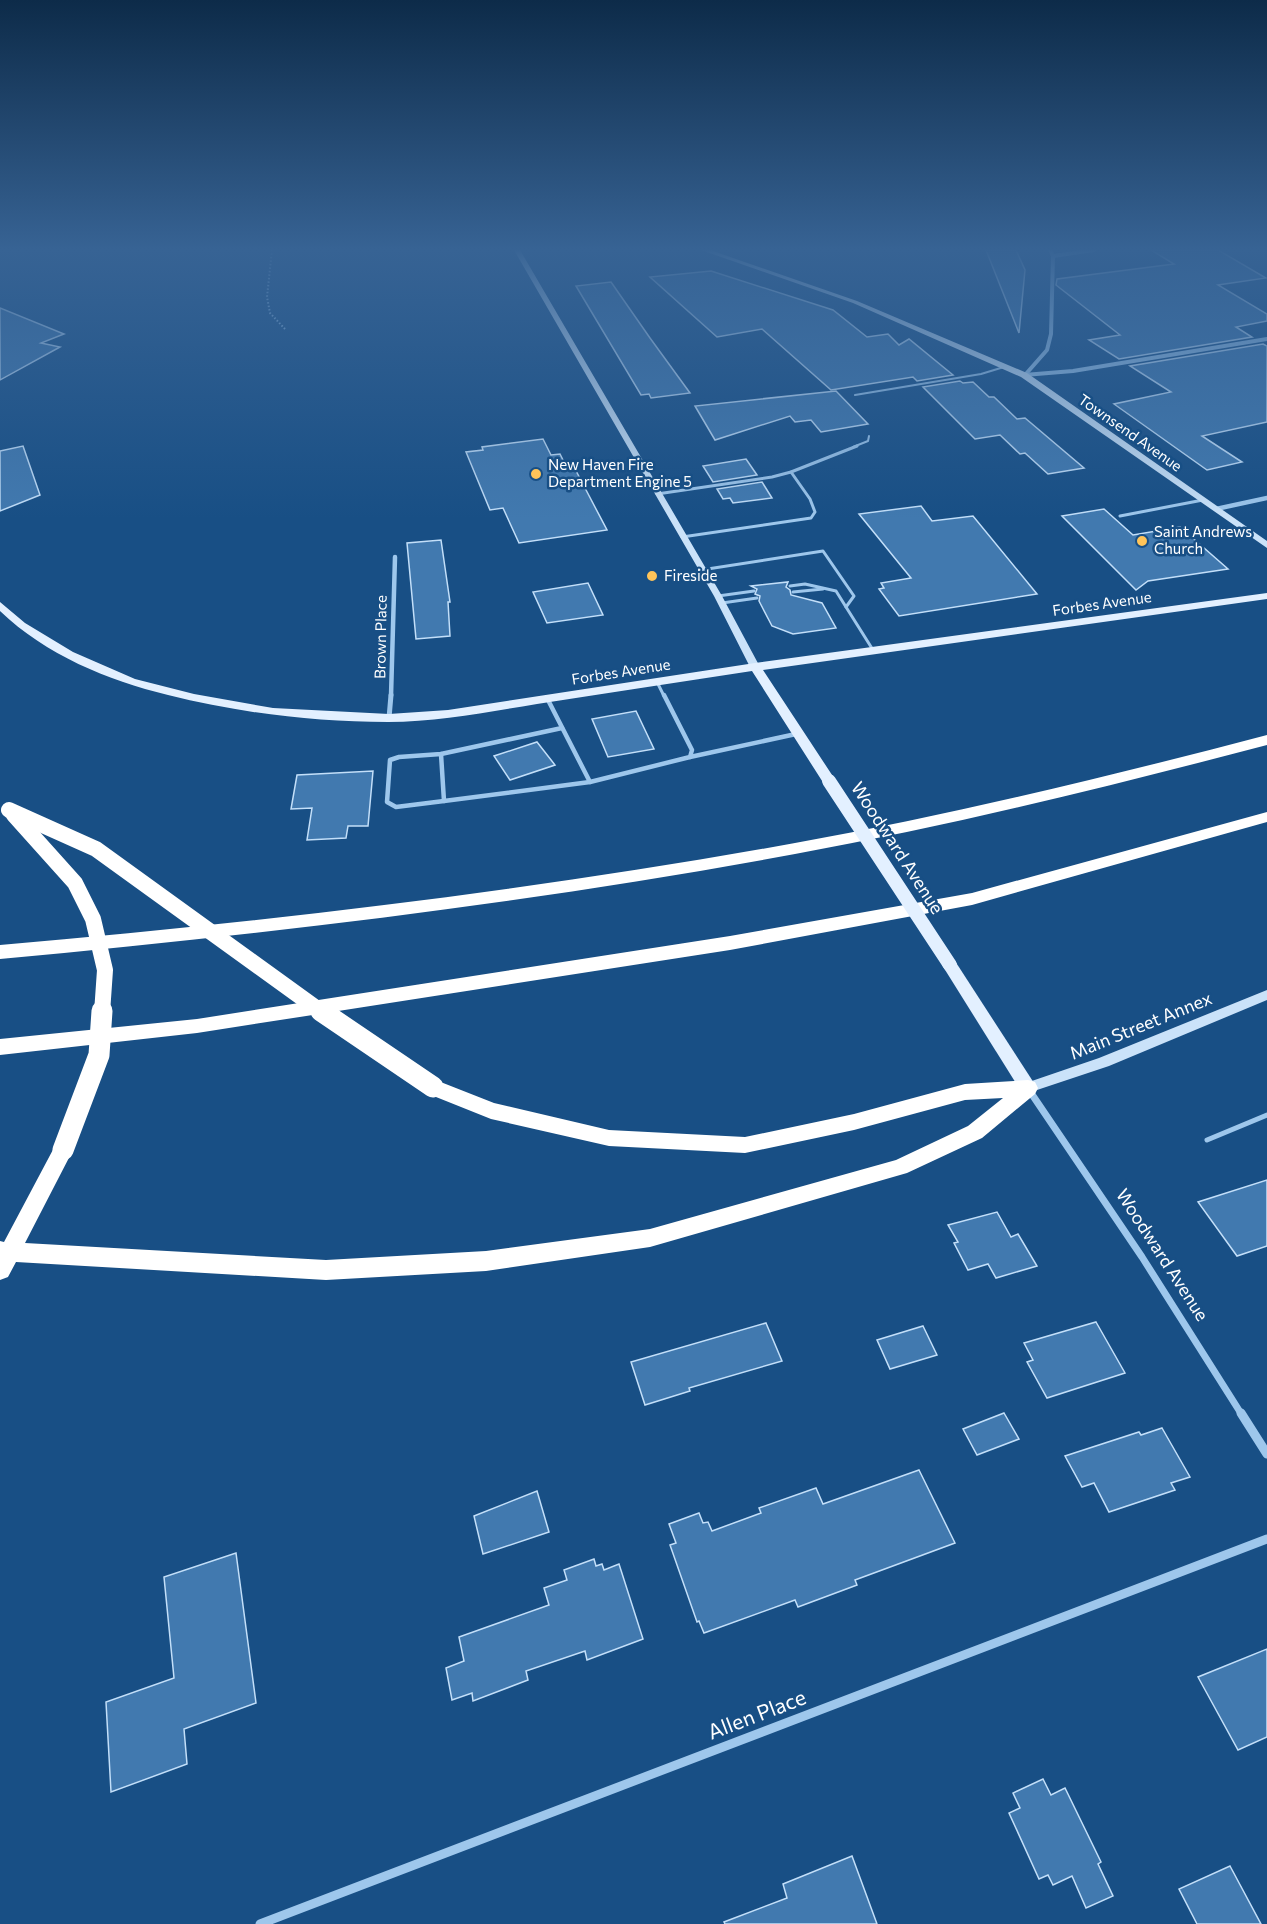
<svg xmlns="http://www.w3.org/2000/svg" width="1267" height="1924" viewBox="0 0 1267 1924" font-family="Commissioner,sans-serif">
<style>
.building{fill:#4179af;stroke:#c3dff9;stroke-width:1.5}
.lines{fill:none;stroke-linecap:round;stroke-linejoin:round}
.path{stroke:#9ec7ec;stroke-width:2;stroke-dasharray:1.5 2;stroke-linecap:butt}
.lane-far3{stroke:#9ec7ec;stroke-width:2}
.lane-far2{stroke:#9ec7ec;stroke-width:3}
.lane-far1{stroke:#9ec7ec;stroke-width:4.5}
.lane{stroke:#9ec7ec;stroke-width:5}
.street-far4{stroke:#9ec7ec;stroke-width:4}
.street-far3{stroke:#9ec7ec;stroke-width:4.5}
.street-far2{stroke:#9ec7ec;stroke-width:5}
.street-far1{stroke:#9ec7ec;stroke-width:7}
.street{stroke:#9ec7ec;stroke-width:9}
.secondary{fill:#cae2f9;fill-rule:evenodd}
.primary{fill:#e3f0ff;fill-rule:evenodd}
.highway{fill:#fff;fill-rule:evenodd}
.primary-bridge{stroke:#e3f0ff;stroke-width:14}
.highway-bridge-far1{stroke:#fff;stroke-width:16}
.highway-bridge{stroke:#fff;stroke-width:21}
.poi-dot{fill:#ffc459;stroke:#184f85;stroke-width:2}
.labels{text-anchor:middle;stroke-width:5;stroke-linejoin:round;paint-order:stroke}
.far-street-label{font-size:15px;fill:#fff;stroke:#184f85}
.far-poi-label{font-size:15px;fill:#fff;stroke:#184f85;text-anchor:start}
.street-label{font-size:18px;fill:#fff;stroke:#184f85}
.near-street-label{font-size:21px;fill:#fff;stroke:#184f85}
</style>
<rect width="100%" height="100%" fill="#184f85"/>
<g class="building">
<polygon points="986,250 1016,250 1025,270 1019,333"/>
<polygon points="1151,250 1218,250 1266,278 1218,285 1267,314 1267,321 1236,327 1252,337 1119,359 1089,340 1120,335 1056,285 1057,279 1174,264"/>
<polygon points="711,271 833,310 867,337 888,334 899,345 909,339 953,375 917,381 913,377 831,390 762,329 717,337 650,277"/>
<polygon points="611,282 650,338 690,393 651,398 649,394 641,395 576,286"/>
<polygon points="0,308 64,334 41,343 60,347 0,380"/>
<polygon points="1263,344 1267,346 1267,422 1202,436 1242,462 1207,470 1114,404 1171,392 1130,366"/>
<polygon points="960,381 963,383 973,382 989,397 994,397 1017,419 1025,418 1084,468 1048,474 1025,453 1020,454 1000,435 975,439 923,387"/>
<polygon points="836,391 868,424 821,432 811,420 795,422 790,416 715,440 695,406"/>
<polygon points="543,439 551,455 560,454 567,468 574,467 607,530 519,543 503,508 490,510 466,452 483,450 482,447"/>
<polygon points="23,446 40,495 0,511 0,451"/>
<polygon points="746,459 757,475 713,482 703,466"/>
<polygon points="762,482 772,498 733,503 730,498 723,499 717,489"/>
<polygon points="921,506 932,521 973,516 1037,594 899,616 879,589 884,588 881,583 911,578 859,514"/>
<polygon points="1104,509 1133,535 1180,527 1228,569 1148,581 1136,590 1062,516"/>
<polygon points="441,540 450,602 448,602 450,636 416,639 407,543"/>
<polygon points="788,582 786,587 790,590 791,595 822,603 836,628 793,634 772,626 759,601 760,596 755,594 757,589 751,586"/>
<polygon points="588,583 603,615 547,623 533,592"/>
<polygon points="636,711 654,749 608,757 592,719"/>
<polygon points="537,742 555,765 510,780 494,756"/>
<polygon points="373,771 368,826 348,826 346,838 307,840 312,808 291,809 297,775"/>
<polygon points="1267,1180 1267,1246 1237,1256 1198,1202"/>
<polygon points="997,1212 1011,1237 1018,1234 1037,1266 996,1278 988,1264 968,1270 954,1243 958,1242 948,1225"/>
<polygon points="1096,1322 1125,1373 1047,1398 1027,1362 1033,1360 1024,1343"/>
<polygon points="766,1323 782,1361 689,1388 690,1391 645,1405 631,1362"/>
<polygon points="923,1326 937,1355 890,1369 877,1340"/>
<polygon points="1004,1413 1019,1439 977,1455 963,1429"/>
<polygon points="1162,1428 1190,1477 1171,1483 1175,1490 1109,1512 1094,1483 1082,1487 1065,1456 1139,1432 1141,1435"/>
<polygon points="919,1470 955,1543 855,1580 857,1585 798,1607 795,1600 704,1633 699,1621 697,1622 670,1545 676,1543 669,1524 699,1513 703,1523 708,1522 712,1531 761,1513 759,1508 816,1488 823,1504"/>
<polygon points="537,1491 549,1532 483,1554 474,1516"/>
<polygon points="236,1553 256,1703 184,1729 187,1764 111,1792 106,1702 174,1678 164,1577"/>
<polygon points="594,1559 596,1566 602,1564 604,1570 619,1564 643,1639 587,1660 585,1651 526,1671 528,1680 473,1701 472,1693 452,1700 446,1668 464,1661 459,1637 549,1605 544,1588 567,1580 564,1570"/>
<polygon points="1267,1649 1267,1737 1238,1750 1198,1677"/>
<polygon points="1043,1779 1051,1795 1065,1788 1101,1862 1098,1864 1113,1896 1086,1908 1072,1876 1053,1885 1048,1875 1039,1879 1009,1813 1020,1808 1013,1793"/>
<polygon points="852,1856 877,1924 725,1924 724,1922 787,1898 783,1884"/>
<polygon points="1230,1866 1261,1924 1197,1924 1179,1889"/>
</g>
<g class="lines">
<polyline class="path" points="272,250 267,297 270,313 285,329"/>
<g class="lane-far3">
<polyline points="855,395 981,374 1004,367"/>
<polyline points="853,447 868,441 869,436"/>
</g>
<g class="lane-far2">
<polyline points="657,494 772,477 791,472 857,446"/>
<polyline points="1120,516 1203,500"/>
<polyline points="682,537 811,518 815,512 810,499 791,472"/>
<polyline points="701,570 823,551 854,596 846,607 873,650"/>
<polyline points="790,586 805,584 836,591 846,607"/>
<polyline points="793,592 823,589"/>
<polyline points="718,596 754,591"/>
<polyline points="722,603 757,598"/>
<polyline points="657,682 664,696"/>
</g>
<g class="lane-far1">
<polyline points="547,698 590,782 690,757 692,750 664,695"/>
<polyline points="441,754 444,801 590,782"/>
<polyline points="690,757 796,734"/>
<polyline points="444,801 396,807 387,802 390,760 399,757 441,754 562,728"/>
</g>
<polyline class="lane" points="1207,1140 1267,1115"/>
<g class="street-far4">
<polyline points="1053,256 1094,250"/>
<polyline points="1024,375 1073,371 1267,339"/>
<polyline points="1025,375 1047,350 1051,334 1053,256 1050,250"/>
</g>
<g class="street-far3">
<polyline points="1216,509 1267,498"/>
<polyline points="391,696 395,557"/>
</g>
<polyline class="street-far2" points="389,718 391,695"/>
<polyline class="street-far1" points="1029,1090 1142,1257 1242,1415"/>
<g class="street">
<polyline points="1241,1413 1267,1454"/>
<polyline points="260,1924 1267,1539"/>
</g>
<g class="secondary">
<polygon points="514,250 520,250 722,596 760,667 758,669 755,670 750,667 714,596"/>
<polygon points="701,250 710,250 857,301 1027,373 1267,541 1267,548 1021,377 853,303"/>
<polygon points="1267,990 1267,1000 1109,1066 1028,1093 1023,1092 1021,1088 1023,1084 1099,1058"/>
</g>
<g class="primary">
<path d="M1267 593V599L763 670 836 781 829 785 824 784 752 671C680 682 608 693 537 704 488 712 438 722 388 722 314 722 240 713 168 695 107 680 46 655 0 611V602L25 623 73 652 135 679 194 694 273 708 389 714 448 710 755 663Z"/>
<polygon points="950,959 955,961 1034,1083 1036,1088 1034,1093 1028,1095 1022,1093 942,965 945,961"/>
</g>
<g class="highway">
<path d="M1267 735V745C1111 786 954 825 795 854 531 903 266 934 0 959V945C266 922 531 891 795 843 954 814 1111 776 1267 735Z"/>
<polygon points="1267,812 1267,822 972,905 730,950 197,1033 0,1055 0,1039 197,1019 730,936 972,893"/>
<polygon points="433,1079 494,1103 609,1130 745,1137 854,1114 965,1084 1028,1080 1035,1082 1038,1088 1035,1094 982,1138 907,1173 650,1247 486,1271 326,1280 16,1262 8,1277 0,1280 0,1241 4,1242 56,1144 63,1141 70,1144 73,1150 25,1243 326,1260 486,1251 650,1229 896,1160 968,1126 1003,1098 965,1100 854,1130 745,1153 609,1146 491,1119 426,1093 423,1087 426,1081"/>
</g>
<polyline class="primary-bridge" points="829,781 950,965"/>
<g class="highway-bridge-far1">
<polyline points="9,810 96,849 323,1013"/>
<polyline points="14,815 75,883 93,919 105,970 102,1013"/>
</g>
<g class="highway-bridge">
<polyline points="321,1011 433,1087"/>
<polyline points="63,1150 99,1055 102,1011"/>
</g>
</g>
<linearGradient id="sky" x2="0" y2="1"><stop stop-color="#0d2b49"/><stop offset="0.48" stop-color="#376394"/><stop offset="1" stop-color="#376394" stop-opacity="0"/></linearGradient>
<rect width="1267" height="519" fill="url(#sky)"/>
<g class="poi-dot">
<circle cx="536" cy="474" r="6"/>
<circle cx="1142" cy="541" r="6"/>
<circle cx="652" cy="576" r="6"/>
</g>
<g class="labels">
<g class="far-street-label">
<text transform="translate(1130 433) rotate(35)" y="5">Townsend Avenue</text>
<text transform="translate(1102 604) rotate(-8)" y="5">Forbes Avenue</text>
<text transform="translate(381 637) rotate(-89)" y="5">Brown Place</text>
<text transform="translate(621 672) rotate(-9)" y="5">Forbes Avenue</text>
</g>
<g class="far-poi-label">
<text x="548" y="470">New Haven Fire<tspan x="548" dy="17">Department Engine 5</tspan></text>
<text x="1154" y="537">Saint Andrews<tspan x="1154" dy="17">Church</tspan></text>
<text x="664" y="581">Fireside</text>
</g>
<g class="street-label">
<text transform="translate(897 848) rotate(57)" y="6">Woodward Avenue</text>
<text transform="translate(1141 1026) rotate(-22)" y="6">Main Street Annex</text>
<text transform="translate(1162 1255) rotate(57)" y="6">Woodward Avenue</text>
</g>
<g class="near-street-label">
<text transform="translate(757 1715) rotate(-21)" y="7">Allen Place</text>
</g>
</g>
</svg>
